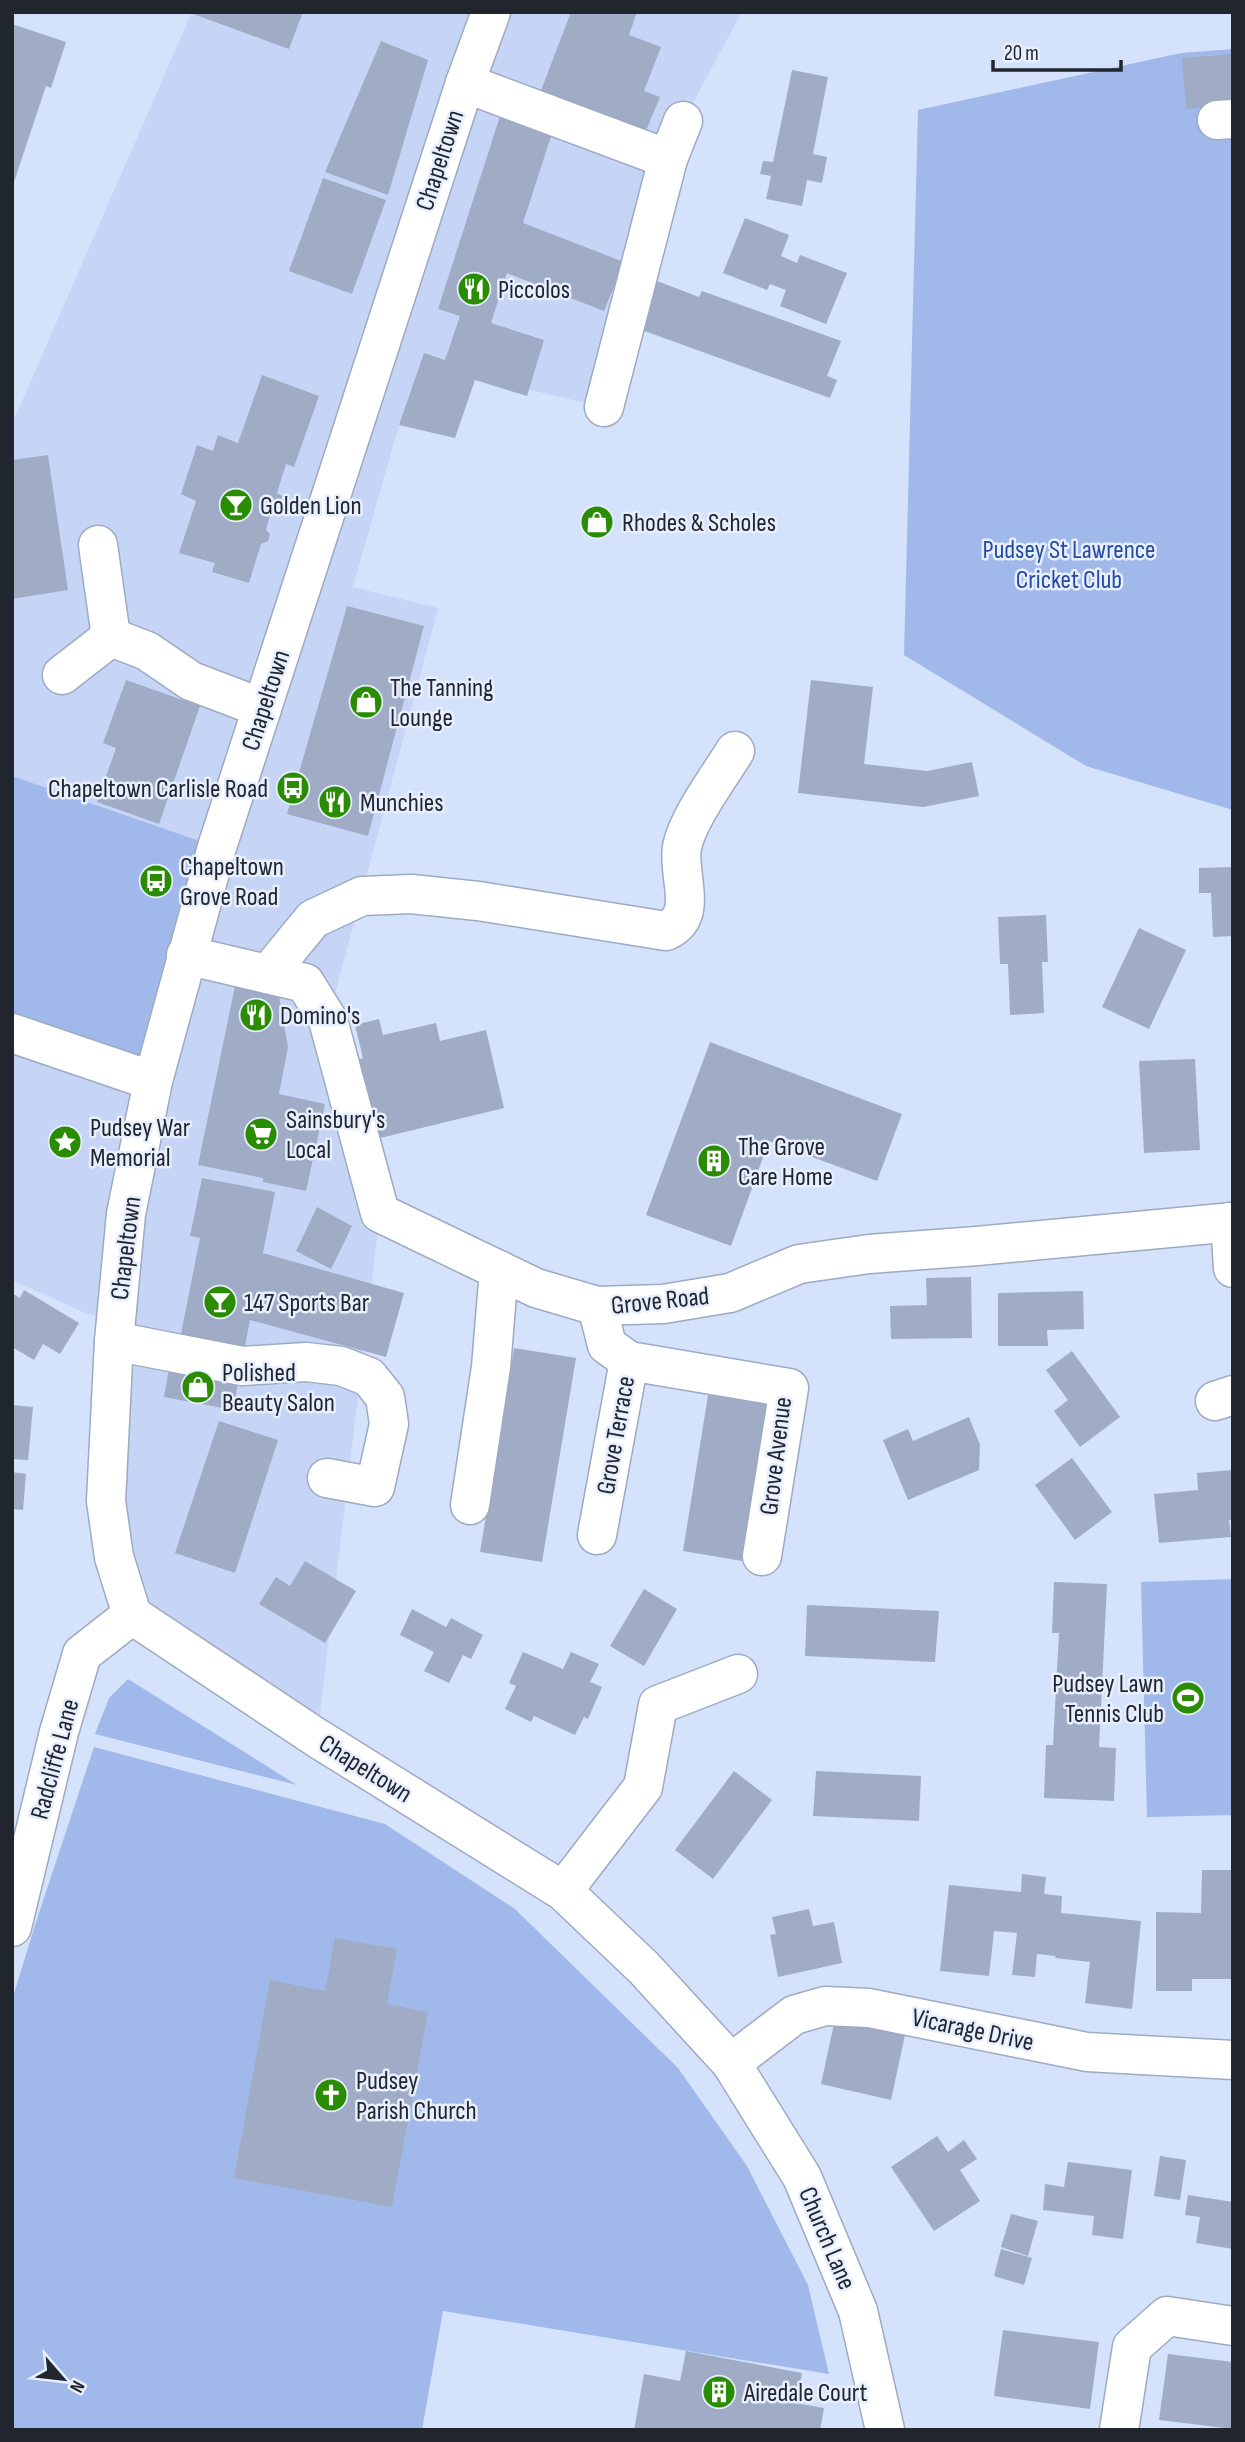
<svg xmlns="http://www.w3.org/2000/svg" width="1245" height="2442" viewBox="0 0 1245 2442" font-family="'Sofia Sans Condensed',sans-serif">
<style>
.built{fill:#c6d5f6}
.green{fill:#a0b9ea}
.building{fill:#a0acc5}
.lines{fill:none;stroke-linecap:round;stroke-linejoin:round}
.minor-casing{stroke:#9daac3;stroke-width:41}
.major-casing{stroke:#9daac3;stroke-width:41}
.minor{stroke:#fff;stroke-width:38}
.major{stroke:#fff;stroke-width:38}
.labels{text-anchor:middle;stroke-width:5;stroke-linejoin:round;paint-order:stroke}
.street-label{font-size:26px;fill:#20252e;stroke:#e7efff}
.poi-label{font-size:26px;fill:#20252e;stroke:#e7efff;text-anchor:start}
.park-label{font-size:26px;fill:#264aa2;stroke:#e7efff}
</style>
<rect width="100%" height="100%" fill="#d5e2fc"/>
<polygon class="built" points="192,12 742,12 683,121 604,407 421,365 399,425 353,587 438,608 328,1020 380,1213 317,1738 132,1615 114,1557 116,1322 83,1312 12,1280 12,1033 217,847 12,776 12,424"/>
<g class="green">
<polygon points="1233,49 1233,810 1086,766 904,655 918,110 1181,53"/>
<polygon points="12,776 217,847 153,1081 12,1033"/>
<polygon points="1233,1579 1233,1815 1147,1817 1141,1582"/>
<polygon points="128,1679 297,1785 95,1734 109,1698"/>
<polygon points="94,1747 385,1824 515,1909 678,2068 747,2166 808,2285 829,2374 443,2311 422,2430 12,2430 12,2000 35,1925"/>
</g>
<g class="building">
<polygon points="188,12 303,12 289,49"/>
<polygon points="571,12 637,12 629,35 661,47 644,91 660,97 645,133 540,93"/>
<polygon points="12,24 66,42 51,88 46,86 13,185"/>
<polygon points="381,41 428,60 388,195 325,172"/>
<polygon points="1233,54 1233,105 1186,109 1182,58"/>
<polygon points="792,70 828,77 813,154 827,157 822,183 807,180 802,206 766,199 771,176 760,174 763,161 773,162"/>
<polygon points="502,110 554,127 523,223 624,262 604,311 507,273 491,323 544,340 527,396 475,380 455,438 399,425 424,353 445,360 460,316 438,309"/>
<polygon points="323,178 386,200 352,294 289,271"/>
<polygon points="745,218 789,235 781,256 797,263 800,255 847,273 826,324 780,306 786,290 770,284 767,290 723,273"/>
<polygon points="657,281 699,297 702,291 841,341 827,376 837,380 830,398 639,329"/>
<polygon points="262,375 319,396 294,467 286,464 277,493 282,496 281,502 272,508 266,530 270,534 268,541 261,544 249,583 212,572 215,563 179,553 196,501 181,494 197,445 213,451 218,435 238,443"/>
<polygon points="48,455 68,590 12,599 12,460"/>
<polygon points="347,606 424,626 368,836 287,814"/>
<polygon points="126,680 200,706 159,824 97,802 116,748 103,743"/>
<polygon points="811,680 873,687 864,764 927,771 972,762 979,796 923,807 798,793"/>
<polygon points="1233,867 1233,936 1213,937 1211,893 1199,893 1199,868"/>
<polygon points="1046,915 1048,962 1042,962 1044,1013 1010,1015 1008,964 1000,964 998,917"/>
<polygon points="1139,928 1186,950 1149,1029 1102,1007"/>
<polygon points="235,986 279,996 288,1047 279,1094 325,1104 306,1191 263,1182 263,1178 198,1165"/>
<polygon points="379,1019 383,1035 436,1023 440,1041 486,1030 504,1108 376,1139 358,1060 363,1058 355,1025"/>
<polygon points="710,1042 902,1114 877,1181 769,1141 731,1246 646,1215"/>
<polygon points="1195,1059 1200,1150 1144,1153 1139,1061"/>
<polygon points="202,1178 275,1192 263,1253 404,1293 386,1357 250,1320 233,1410 164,1397 170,1363 177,1354 200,1238 190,1236"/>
<polygon points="317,1207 352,1226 331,1269 296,1251"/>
<polygon points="971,1277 972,1338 891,1339 890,1306 927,1305 926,1278"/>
<polygon points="24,1290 79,1323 60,1354 43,1344 34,1360 12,1347 12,1293 20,1298"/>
<polygon points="1083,1291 1084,1329 1047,1330 1048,1346 998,1346 998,1293"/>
<polygon points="514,1348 576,1358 542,1562 480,1552"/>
<polygon points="1072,1351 1120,1417 1080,1447 1054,1411 1068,1400 1046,1370"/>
<polygon points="709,1389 774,1400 748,1562 683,1551"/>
<polygon points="12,1405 33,1407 28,1460 12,1459"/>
<polygon points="969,1417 980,1445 979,1470 908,1500 883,1440 908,1429 913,1441"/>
<polygon points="219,1421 278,1440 235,1573 175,1553"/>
<polygon points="1072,1458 1112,1512 1075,1540 1035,1485"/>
<polygon points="1233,1470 1233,1520 1229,1520 1231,1537 1159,1543 1154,1494 1198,1490 1197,1473"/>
<polygon points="12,1472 26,1474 23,1510 12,1509"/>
<polygon points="305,1561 356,1591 325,1643 259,1604 276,1577 290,1586"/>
<polygon points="1054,1582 1107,1584 1099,1747 1116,1748 1114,1801 1044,1798 1046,1745 1053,1745 1059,1633 1052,1633"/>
<polygon points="644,1589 677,1609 644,1666 610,1646"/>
<polygon points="807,1605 939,1611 935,1662 805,1656"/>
<polygon points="412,1609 446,1627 451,1618 483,1635 471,1659 463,1655 449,1683 424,1671 434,1652 400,1635"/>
<polygon points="523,1652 563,1669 571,1652 599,1664 590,1682 602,1687 588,1719 584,1717 575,1735 534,1716 531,1722 505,1709 516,1686 509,1683"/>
<polygon points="734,1771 772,1800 713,1879 675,1850"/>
<polygon points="816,1771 921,1776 919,1821 813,1816"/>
<polygon points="1202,1870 1233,1870 1233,1979 1192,1979 1192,1991 1156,1991 1156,1912 1201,1913"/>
<polygon points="1022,1874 1046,1877 1044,1894 1062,1896 1061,1913 1141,1921 1132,2009 1085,2003 1090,1962 1055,1958 1056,1956 1037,1954 1035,1977 1012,1975 1017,1933 994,1931 989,1976 940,1971 949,1885 1021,1892"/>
<polygon points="809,1909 813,1926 834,1922 842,1963 778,1977 770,1935 776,1934 772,1917"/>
<polygon points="335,1938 397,1949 387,2004 428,2012 392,2207 234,2178 270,1980 325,1991"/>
<polygon points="835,2019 905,2035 891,2100 821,2084"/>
<polygon points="937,2136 948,2152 964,2140 977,2159 960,2170 980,2201 934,2231 891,2167"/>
<polygon points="1160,2156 1186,2160 1180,2200 1154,2196"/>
<polygon points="1068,2162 1132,2170 1123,2239 1092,2235 1094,2216 1043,2210 1045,2184 1064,2187"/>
<polygon points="1188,2195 1233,2202 1233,2249 1196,2243 1200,2217 1185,2215"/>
<polygon points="1011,2214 1038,2221 1028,2256 1001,2247"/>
<polygon points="1001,2249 1032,2258 1024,2285 994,2276"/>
<polygon points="1003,2330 1099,2342 1090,2409 994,2396"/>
<polygon points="686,2351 802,2373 796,2403 824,2408 820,2430 634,2430 644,2374 680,2381"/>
<polygon points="1168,2354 1233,2362 1233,2429 1159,2420"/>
</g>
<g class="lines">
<defs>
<g id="minor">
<polyline points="465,83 668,159 604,407"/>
<polyline points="1217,120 1233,119"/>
<polyline points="668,159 683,121"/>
<polyline points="98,545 111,637"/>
<polyline points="62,675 111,637 147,651 191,681 262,708"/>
<polyline points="186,955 305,983 328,1020 380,1213 536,1288 597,1306 663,1304 730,1293 799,1264 869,1254 977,1246 1233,1222"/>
<path d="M268 974 313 919 362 896 411 894 478 901 666 931C700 916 677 876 682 847 688 818 719 777 735 751"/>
<polyline points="12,1033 153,1081"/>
<polyline points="1230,1222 1233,1268"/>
<polyline points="114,1341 242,1366 306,1362 341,1366 369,1377 385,1397 389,1424 375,1487 327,1478"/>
<polyline points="629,1361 789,1388 762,1556"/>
<polyline points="1215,1401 1233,1395"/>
<polyline points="470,1505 491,1367 499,1270"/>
<polyline points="597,1535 629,1361 607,1345 597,1306"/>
<polyline points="563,1891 643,1787 658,1705 738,1674"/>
<polyline points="12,1927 59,1732 82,1654 132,1615"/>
<polyline points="731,2063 794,2015 825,2006 869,2008 1087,2052 1233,2060"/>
<polyline points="1119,2430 1132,2347 1167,2316 1233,2326"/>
</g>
<polyline id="major" points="491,12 465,83 217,847 153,1081 126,1214 114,1341 106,1501 114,1557 132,1615 317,1738 563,1891 644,1968 731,2063 802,2177 858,2311 885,2430"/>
</defs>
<use href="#minor" class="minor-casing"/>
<use href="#major" class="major-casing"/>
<use href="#minor" class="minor"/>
<use href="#major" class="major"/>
</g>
<defs>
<symbol id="restaurant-disc" viewBox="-11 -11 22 22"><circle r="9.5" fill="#298c03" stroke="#e7efff"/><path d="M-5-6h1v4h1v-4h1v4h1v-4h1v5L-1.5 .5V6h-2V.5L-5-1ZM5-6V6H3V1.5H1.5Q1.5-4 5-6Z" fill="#fff"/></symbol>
<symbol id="bar-disc" viewBox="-11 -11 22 22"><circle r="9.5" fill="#298c03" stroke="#e7efff"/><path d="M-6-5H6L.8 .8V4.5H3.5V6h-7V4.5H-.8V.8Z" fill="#fff"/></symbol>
<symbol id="shop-disc" viewBox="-11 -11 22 22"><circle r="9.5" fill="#298c03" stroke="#e7efff"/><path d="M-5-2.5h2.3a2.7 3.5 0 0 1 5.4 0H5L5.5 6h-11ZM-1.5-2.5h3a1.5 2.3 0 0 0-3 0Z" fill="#fff"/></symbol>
<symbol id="bus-disc" viewBox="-11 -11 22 22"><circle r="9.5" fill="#298c03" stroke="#e7efff"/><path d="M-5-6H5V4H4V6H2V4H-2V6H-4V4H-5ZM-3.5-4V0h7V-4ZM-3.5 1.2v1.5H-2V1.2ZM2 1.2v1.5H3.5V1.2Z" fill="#fff"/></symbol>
<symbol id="supermarket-disc" viewBox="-11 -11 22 22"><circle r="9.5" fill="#298c03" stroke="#e7efff"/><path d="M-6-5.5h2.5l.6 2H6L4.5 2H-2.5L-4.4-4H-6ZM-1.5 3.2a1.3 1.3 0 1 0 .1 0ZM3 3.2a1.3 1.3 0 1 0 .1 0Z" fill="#fff"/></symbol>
<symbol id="sight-disc" viewBox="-11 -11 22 22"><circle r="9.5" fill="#298c03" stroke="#e7efff"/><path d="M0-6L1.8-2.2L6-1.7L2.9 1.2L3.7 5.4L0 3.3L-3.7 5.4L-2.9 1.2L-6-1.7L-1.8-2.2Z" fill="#fff"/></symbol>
<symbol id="building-disc" viewBox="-11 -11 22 22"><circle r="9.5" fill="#298c03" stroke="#e7efff"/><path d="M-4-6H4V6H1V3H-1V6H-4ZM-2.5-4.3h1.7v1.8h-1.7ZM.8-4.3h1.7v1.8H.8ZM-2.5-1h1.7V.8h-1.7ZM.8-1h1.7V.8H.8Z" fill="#fff"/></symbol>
<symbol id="stadium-disc" viewBox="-11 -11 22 22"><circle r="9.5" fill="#298c03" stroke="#e7efff"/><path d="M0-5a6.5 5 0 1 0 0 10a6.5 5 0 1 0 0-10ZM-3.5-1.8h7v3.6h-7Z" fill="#fff"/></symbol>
<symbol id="church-disc" viewBox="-11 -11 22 22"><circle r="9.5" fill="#298c03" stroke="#e7efff"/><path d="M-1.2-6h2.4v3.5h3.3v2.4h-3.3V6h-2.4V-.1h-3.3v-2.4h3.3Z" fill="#fff"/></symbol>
</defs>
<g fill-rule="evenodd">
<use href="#restaurant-disc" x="455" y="270" width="38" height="38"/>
<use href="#bar-disc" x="217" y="486" width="38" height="38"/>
<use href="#shop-disc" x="578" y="503" width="38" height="38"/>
<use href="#shop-disc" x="347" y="683" width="38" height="38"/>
<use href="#bus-disc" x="274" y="769" width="38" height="38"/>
<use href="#restaurant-disc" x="316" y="783" width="38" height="38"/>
<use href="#bus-disc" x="137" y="862" width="38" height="38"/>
<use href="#restaurant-disc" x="237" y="996" width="38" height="38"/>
<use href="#supermarket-disc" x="242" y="1115" width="38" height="38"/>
<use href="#sight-disc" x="46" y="1123" width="38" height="38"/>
<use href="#building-disc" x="695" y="1142" width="38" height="38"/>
<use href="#bar-disc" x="201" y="1283" width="38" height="38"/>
<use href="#shop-disc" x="179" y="1368" width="38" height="38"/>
<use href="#stadium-disc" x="1169" y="1679" width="38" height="38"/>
<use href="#church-disc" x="312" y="2076" width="38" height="38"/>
<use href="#building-disc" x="700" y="2373" width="38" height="38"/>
</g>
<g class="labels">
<g class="street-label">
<text transform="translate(439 160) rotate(-72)" y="9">Chapeltown</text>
<text transform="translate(265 700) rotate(-72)" y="9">Chapeltown</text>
<text transform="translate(125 1248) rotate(-83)" y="9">Chapeltown</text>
<text transform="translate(660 1300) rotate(-6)" y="9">Grove Road</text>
<text transform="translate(615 1435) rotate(-80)" y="9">Grove Terrace</text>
<text transform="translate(775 1456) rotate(-83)" y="9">Grove Avenue</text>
<text transform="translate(54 1759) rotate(-75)" y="9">Radcliffe Lane</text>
<text transform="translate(366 1768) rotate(32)" y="9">Chapeltown</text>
<text transform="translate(973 2029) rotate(12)" y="9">Vicarage Drive</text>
<text transform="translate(828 2238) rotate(67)" y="9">Church Lane</text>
</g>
<g class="poi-label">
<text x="498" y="298">Piccolos</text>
<text x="260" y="514">Golden Lion</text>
<text x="622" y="531">Rhodes &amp; Scholes</text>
<text x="390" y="696">The Tanning<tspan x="390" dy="30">Lounge</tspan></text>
<text x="268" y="797" text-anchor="end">Chapeltown Carlisle Road</text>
<text x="360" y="811">Munchies</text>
<text x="180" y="875">Chapeltown<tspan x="180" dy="30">Grove Road</tspan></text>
<text x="280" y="1024">Domino's</text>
<text x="286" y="1128">Sainsbury's<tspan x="286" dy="30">Local</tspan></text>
<text x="90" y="1136">Pudsey War<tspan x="90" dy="30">Memorial</tspan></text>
<text x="738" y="1155">The Grove<tspan x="738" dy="30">Care Home</tspan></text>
<text x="244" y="1311">147 Sports Bar</text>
<text x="222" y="1381">Polished<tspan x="222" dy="30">Beauty Salon</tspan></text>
<text x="1164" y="1692" text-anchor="end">Pudsey Lawn<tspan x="1164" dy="30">Tennis Club</tspan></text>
<text x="356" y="2089">Pudsey<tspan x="356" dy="30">Parish Church</tspan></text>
<text x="744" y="2401">Airedale Court</text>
</g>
<g class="park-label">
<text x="1069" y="558">Pudsey St Lawrence<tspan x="1069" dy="30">Cricket Club</tspan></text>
</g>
</g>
<rect width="1245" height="2442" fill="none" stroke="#20252e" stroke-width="28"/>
<g transform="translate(63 2379) rotate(118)" stroke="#e7efff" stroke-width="5" paint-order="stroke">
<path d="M0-5L12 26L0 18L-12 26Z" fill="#20252e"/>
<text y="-10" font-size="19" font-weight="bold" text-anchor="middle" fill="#20252e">N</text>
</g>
<path d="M993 60v10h128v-10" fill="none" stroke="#20252e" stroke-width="3.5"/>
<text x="1004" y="60" font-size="21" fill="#20252e" stroke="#e7efff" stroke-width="5" paint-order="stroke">20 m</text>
</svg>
